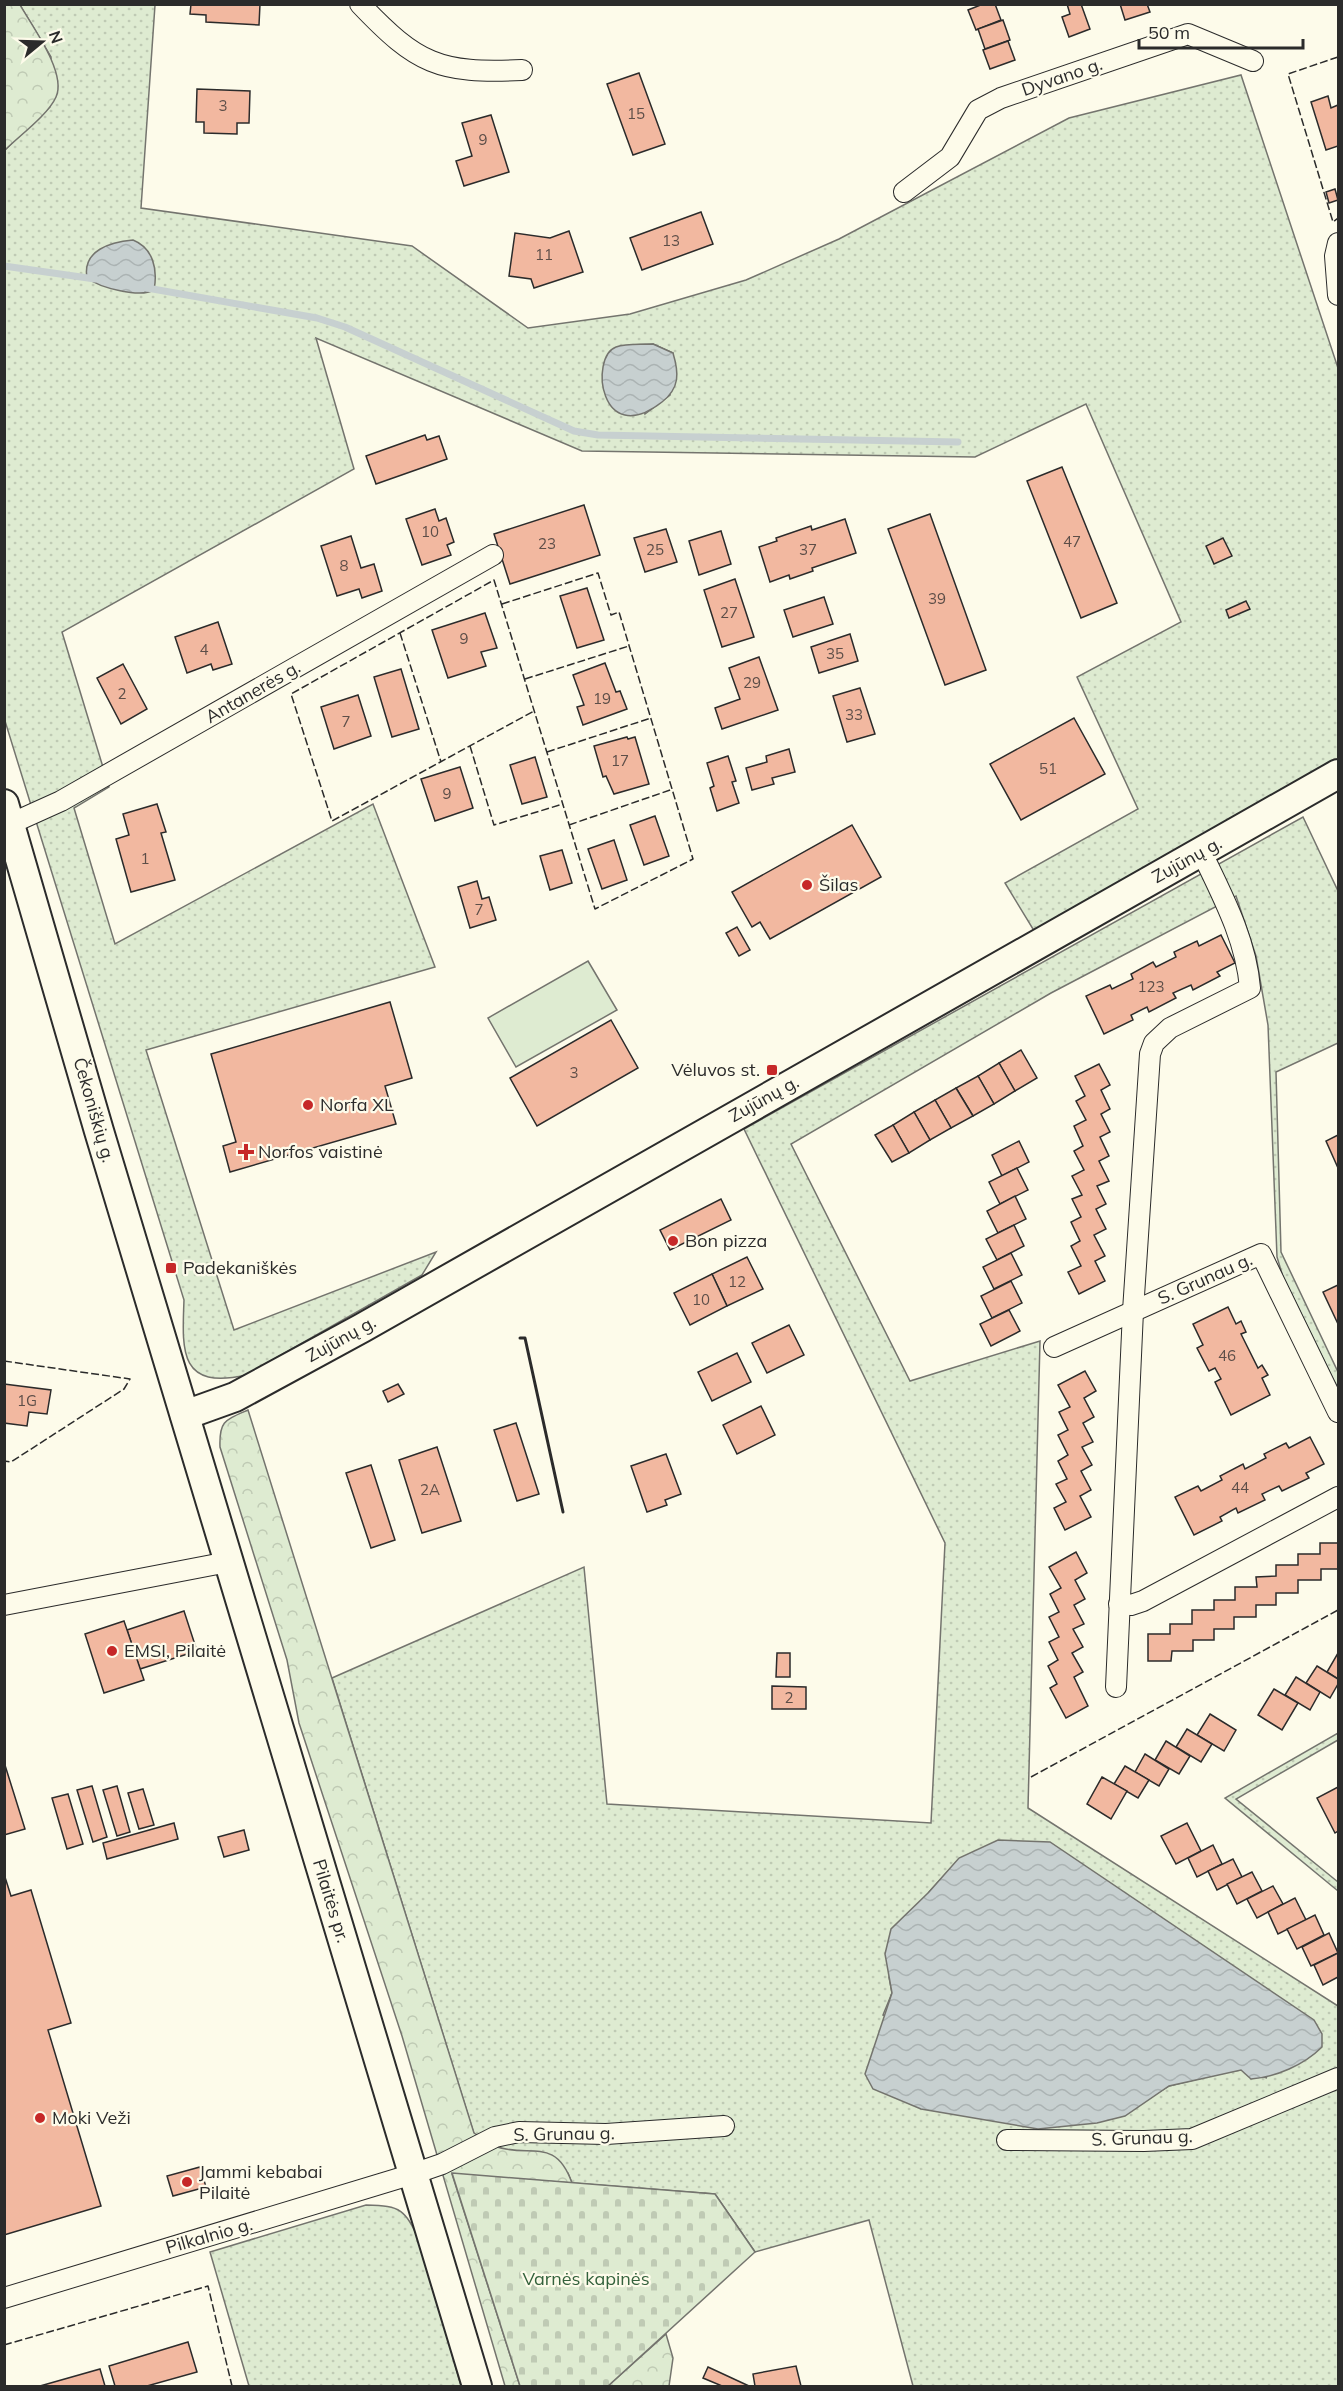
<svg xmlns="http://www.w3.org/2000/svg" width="1343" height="2391" viewBox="0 0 1343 2391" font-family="Mulish,sans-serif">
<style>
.grass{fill:url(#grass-dots);stroke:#74746e;stroke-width:1.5;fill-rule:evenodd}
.forest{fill:url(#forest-crowns);stroke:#74746e;stroke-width:1.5}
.cemetery{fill:url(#cemetery-stones);stroke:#74746e;stroke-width:1.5}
.park{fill:#deebd1;stroke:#74746e;stroke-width:1.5}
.water{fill:url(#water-waves);stroke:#74746e;stroke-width:1.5}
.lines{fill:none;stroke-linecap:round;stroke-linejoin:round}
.stream{stroke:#c7d0d0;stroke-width:7}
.building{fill:#f2b8a0;stroke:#2b2b2b;stroke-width:1.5}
.minor-casing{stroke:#2b2b2b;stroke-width:22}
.secondary-casing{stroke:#2b2b2b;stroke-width:32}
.minor{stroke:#fdfbea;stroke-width:20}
.secondary{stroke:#fdfbea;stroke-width:28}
.fence{stroke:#2b2b2b;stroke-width:1.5;stroke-dasharray:8 3;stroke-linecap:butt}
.wall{stroke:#2b2b2b;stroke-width:3}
.poi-dot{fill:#c62828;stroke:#fdfbea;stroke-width:2}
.labels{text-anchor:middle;stroke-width:4.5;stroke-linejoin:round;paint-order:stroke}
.number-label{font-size:15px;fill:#5d4e48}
.street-label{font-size:18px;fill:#2b2b2b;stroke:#fdfbea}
.poi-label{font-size:18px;fill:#2b2b2b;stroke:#fdfbea;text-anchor:start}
.park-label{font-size:18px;fill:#34623c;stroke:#fdfbea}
</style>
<defs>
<pattern id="grass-dots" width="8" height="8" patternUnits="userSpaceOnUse" patternTransform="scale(1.5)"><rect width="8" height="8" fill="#deebd1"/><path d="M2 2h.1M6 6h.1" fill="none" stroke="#bfcab4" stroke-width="1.8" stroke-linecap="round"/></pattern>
<pattern id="forest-crowns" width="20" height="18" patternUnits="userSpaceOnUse" patternTransform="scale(1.5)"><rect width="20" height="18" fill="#deebd1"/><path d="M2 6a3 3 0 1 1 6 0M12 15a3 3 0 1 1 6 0" fill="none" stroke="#bfcab4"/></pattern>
<pattern id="cemetery-stones" width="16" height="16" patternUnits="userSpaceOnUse" patternTransform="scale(1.5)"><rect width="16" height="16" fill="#deebd1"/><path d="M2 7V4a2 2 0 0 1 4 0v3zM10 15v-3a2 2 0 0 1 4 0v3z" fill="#bfcab4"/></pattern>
<pattern id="water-waves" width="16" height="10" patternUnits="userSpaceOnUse" patternTransform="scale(1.5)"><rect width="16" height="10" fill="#c7d0d0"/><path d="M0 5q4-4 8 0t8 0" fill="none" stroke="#abb3b3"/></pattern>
</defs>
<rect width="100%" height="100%" fill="#fdfbea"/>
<g class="grass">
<path d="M20 5H155L141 208 412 246 528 328 630 314 746 280 839 239 1069 118 1241 75 1338 368V760L1036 934 1005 883 1138 809 1077 677 1181 622 1086 404 975 457 582 451 316 338 354 469 62 632 109 787 74 808 115 944 373 804 435 967 146 1050 234 1330 436 1252 422 1275 246 1375C179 1390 182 1351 184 1300L5 721V150L50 107 51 57ZM653 344 673 353 670 395 645 414 631 345Z"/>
<path d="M1303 817 1338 891V1043L1276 1072 1281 1252 1338 1372V1389L1283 1277 1277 1257 1268 1025 1256 956 1236 896 1051 993 791 1144 910 1381 1040 1341 1028 1808 1338 2006V2386H913L869 2220 755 2252 715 2194 572 2183 568 2173 495 2146 474 2134 332 1678 584 1567 607 1804 931 1823 945 1543 744 1129ZM959 1859 1267 2078 1241 2070 1227 2072 1169 2086 1149 2098 883 2015 892 1993 889 1977 929 1892Z"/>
<polygon points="1338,1733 1338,1740 1236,1799 1338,1882 1338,1891 1225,1798"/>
<path d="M366 2205C402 2206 404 2209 420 2241L461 2386H249L210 2252Z"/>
</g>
<g class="forest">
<path d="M5 4 20 5C32 26 67 73 56 97 48 115 19 136 5 150Z"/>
<path d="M248 1410 474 2133C480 2137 487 2143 494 2146 529 2159 555 2135 572 2183L452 2174 520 2386H505L402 2036 299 1723 287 1660 220 1447C219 1421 225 1420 248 1410Z"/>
<polygon points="666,2334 673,2358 669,2386 608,2386"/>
</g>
<polygon class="cemetery" points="452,2173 715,2194 755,2252 608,2386 520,2386"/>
<polygon class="park" points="588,961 617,1010 516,1067 488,1018"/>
<g class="water">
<path d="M133 240C153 248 158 269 154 290 140 298 100 288 87 278 82 250 111 242 133 240Z"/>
<path d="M653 344 673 353C679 373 680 388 662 402 600 450 589 357 616 347 627 343 641 345 653 344Z"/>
<path d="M998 1840 1050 1842 1314 2020 1322 2034V2047C1304 2065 1276 2077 1251 2079L1241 2070 1169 2086 1125 2116 1097 2123 1038 2129 921 2109 873 2089 865 2074 892 1993 885 1954 891 1929 929 1892 959 1858Z"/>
</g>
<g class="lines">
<g class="stream">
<polyline points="4,266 95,279"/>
<polyline points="147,288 317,318 345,327 574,431 598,435 958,442"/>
</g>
</g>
<g class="building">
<polygon points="191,4 260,4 259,25 206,22 206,15 190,14"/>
<polygon points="983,4 995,4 1001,20 976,30 968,10"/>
<polygon points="1067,4 1081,4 1090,29 1069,37 1062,17 1070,14"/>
<polygon points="1120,4 1147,4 1150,12 1125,20"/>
<polygon points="1003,20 1010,40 985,49 978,29"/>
<polygon points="1008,41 1015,60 990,69 983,50"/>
<polygon points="639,73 665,144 633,155 607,84"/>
<polygon points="197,89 250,91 249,123 237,123 237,134 204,133 204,122 196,122"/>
<polygon points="1328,96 1331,108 1338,105 1338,146 1326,150 1311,102"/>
<polygon points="491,115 509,172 464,186 456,161 472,156 462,123"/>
<polygon points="1335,189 1338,200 1329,203 1326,192"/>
<polygon points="701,212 713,244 642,270 630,238"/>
<polygon points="569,231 583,272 534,288 531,279 509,276 515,233 550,238"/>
<polygon points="425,435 427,440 439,436 447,459 376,484 366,456"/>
<polygon points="1062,467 1117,603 1081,618 1027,481"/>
<polygon points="584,505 600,555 510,584 494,534"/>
<polygon points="435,509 439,521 446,518 454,542 447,545 451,555 422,565 406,519"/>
<polygon points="930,514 986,670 945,685 888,529"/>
<polygon points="845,519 856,553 812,568 813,571 790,579 789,575 770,582 759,547 777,541 776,538 811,526 812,530"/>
<polygon points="666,529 677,562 645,572 634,538"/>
<polygon points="721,531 731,564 699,575 689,541"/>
<polygon points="351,536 361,568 374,564 382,591 362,598 359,589 337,596 321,546"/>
<polygon points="1223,538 1232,556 1214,564 1206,546"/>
<polygon points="735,579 754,637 722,647 704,590"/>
<polygon points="587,588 604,640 577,648 560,596"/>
<polygon points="824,597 833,624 793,637 784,610"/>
<polygon points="1246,601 1250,609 1229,618 1226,610"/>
<polygon points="485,613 497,648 481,652 486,666 448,678 432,630"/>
<polygon points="218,622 232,664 213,670 211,664 187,673 175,637"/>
<polygon points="850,634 858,661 819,673 811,647"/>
<polygon points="759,657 778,710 722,729 715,708 740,699 729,668"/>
<polygon points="605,663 616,692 620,691 627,709 583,725 577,707 584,705 573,675"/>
<polygon points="123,664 147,709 121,724 97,678"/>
<polygon points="401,669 419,729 392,737 374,677"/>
<polygon points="860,688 875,734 847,742 833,696"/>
<polygon points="358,695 371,736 334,749 321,707"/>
<polygon points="1074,718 1105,774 1021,820 990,764"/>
<polygon points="627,737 628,739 635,737 649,784 614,794 606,776 603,777 594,746"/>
<polygon points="789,749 795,772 772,778 774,784 752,790 746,768 767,762 766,756"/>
<polygon points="728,756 736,781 732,782 739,803 717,811 710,788 714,786 707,763"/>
<polygon points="535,757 547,797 522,804 510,765"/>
<polygon points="460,767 473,808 435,821 421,779"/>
<polygon points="157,804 166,832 161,833 175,880 131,892 116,839 129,835 123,814"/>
<polygon points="655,816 669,856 644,865 630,825"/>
<polygon points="852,825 881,877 770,939 760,922 752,927 732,892"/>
<polygon points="614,840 627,880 602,889 588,849"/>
<polygon points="562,850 572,883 550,890 540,856"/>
<polygon points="477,881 482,899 489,897 496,920 470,928 458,887"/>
<polygon points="737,927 750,950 739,956 726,933"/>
<polygon points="1221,935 1235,963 1217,972 1220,976 1193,990 1191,985 1173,993 1176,998 1149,1012 1147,1007 1131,1015 1133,1020 1104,1034 1086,996 1110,985 1112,989 1133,979 1131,974 1153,962 1156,967 1176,957 1174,952 1197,941 1199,946"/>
<polygon points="390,1002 412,1078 385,1086 396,1124 230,1172 223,1146 236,1142 211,1054"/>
<polygon points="611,1020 638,1068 537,1126 510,1078"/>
<polygon points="1021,1050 1037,1078 1015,1091 999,1063"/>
<polygon points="999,1063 1015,1091 994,1104 978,1076"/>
<polygon points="1099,1064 1110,1085 1101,1090 1110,1109 1101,1114 1110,1132 1100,1137 1109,1156 1099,1161 1109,1181 1097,1186 1106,1204 1096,1209 1106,1229 1094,1235 1105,1256 1095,1261 1105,1281 1079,1294 1068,1272 1081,1266 1071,1246 1080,1241 1071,1222 1081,1217 1072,1199 1082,1195 1072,1176 1084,1170 1074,1151 1083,1146 1074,1126 1086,1120 1076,1101 1085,1096 1075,1076"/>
<polygon points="978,1076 994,1104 973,1116 956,1088"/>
<polygon points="956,1088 973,1116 951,1128 935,1100"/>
<polygon points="935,1100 951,1128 930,1140 914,1112"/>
<polygon points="914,1112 930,1140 909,1153 893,1125"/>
<polygon points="893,1125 909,1153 892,1162 875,1135"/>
<polygon points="1338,1135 1338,1168 1326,1141"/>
<polygon points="1019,1141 1029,1162 1002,1176 992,1155"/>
<polygon points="1017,1168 1028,1190 1000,1204 989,1182"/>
<polygon points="1015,1196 1026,1219 998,1233 987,1211"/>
<polygon points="721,1199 731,1220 670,1250 660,1230"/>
<polygon points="1014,1225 1024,1246 997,1260 986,1239"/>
<polygon points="1011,1253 1022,1275 994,1289 983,1267"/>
<polygon points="747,1257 763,1289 727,1306 712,1274"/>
<polygon points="712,1274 727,1306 690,1325 674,1293"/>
<polygon points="1011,1281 1022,1303 992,1318 981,1296"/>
<polygon points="1338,1285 1338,1324 1323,1292"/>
<polygon points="1228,1307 1236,1324 1241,1321 1246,1332 1241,1334 1258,1368 1262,1365 1268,1375 1262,1378 1270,1395 1231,1415 1215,1382 1221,1379 1215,1368 1209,1371 1197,1348 1203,1345 1193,1324"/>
<polygon points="1009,1310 1020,1331 991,1346 980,1324"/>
<polygon points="789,1325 804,1355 767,1373 752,1343"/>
<polygon points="737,1353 751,1382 712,1401 698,1372"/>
<polygon points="1085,1371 1096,1391 1084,1398 1094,1417 1083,1423 1093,1442 1082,1447 1092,1465 1081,1471 1091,1490 1080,1496 1091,1517 1065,1530 1054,1508 1066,1502 1056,1484 1067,1479 1058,1461 1068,1455 1058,1435 1068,1430 1059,1412 1070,1407 1058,1385"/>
<polygon points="4,1384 51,1390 47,1414 29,1412 27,1426 4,1423"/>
<polygon points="398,1384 404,1394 388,1402 383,1391"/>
<polygon points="761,1406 775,1435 737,1454 723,1425"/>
<polygon points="516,1423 539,1494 517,1501 494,1430"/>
<polygon points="1310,1437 1324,1464 1306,1473 1309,1478 1282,1491 1279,1486 1262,1494 1265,1500 1238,1513 1236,1508 1220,1517 1222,1521 1194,1535 1175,1497 1198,1486 1201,1491 1222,1480 1220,1476 1243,1464 1245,1469 1266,1458 1264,1454 1286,1443 1289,1448"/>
<polygon points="437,1447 461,1521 422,1533 399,1460"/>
<polygon points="666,1454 681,1494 665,1500 667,1505 647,1512 631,1466"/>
<polygon points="371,1465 395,1540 371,1548 346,1473"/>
<polygon points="1320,1543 1338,1543 1338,1569 1321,1569 1321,1580 1298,1580 1298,1593 1276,1593 1276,1605 1256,1605 1256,1617 1234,1617 1234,1629 1214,1629 1214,1640 1193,1640 1193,1651 1172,1651 1171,1661 1148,1661 1148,1634 1170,1634 1170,1624 1192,1624 1192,1610 1214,1610 1214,1600 1235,1600 1235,1587 1257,1587 1256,1577 1276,1576 1276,1565 1298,1565 1298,1554 1320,1554"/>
<polygon points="1076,1552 1087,1573 1075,1580 1085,1599 1074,1605 1084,1624 1073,1629 1083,1647 1072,1653 1083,1672 1074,1677 1088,1706 1066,1718 1050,1688 1057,1684 1048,1666 1058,1660 1049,1642 1059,1637 1049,1617 1059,1612 1050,1594 1061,1588 1049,1567"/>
<polygon points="184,1611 197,1651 140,1669 127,1630"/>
<polygon points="124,1621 144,1680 104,1693 85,1634"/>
<polygon points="777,1653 790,1653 790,1677 776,1677"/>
<polygon points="1338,1653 1338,1679 1327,1672"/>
<polygon points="1317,1666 1338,1679 1338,1684 1330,1698 1306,1683"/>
<polygon points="1296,1677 1320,1692 1310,1710 1285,1695"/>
<polygon points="772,1686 806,1687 806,1709 772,1709"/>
<polygon points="1274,1689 1298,1703 1282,1730 1258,1715"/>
<polygon points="1210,1714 1236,1730 1224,1751 1197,1735"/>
<polygon points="1187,1729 1212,1744 1201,1762 1176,1747"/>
<polygon points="1166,1741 1190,1756 1179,1774 1155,1760"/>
<polygon points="1145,1754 1169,1769 1159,1786 1135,1772"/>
<polygon points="4,1762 25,1829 4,1835"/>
<polygon points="1125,1766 1149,1780 1138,1798 1114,1784"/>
<polygon points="1102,1777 1127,1791 1111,1819 1087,1804"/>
<polygon points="92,1786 107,1837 93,1842 77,1790"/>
<polygon points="117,1786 130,1832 117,1836 103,1790"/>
<polygon points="1338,1787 1338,1831 1335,1833 1317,1798"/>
<polygon points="143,1789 154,1825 139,1829 128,1793"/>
<polygon points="68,1794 83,1844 67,1849 52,1798"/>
<polygon points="174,1823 178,1839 107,1859 103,1843"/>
<polygon points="1187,1823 1201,1851 1176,1864 1161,1836"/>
<polygon points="244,1830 249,1850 224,1857 218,1837"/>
<polygon points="1213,1845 1222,1864 1197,1877 1188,1858"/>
<polygon points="1233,1859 1242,1877 1217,1890 1208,1871"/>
<polygon points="1252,1872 1262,1891 1237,1904 1227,1884"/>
<polygon points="4,1874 11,1896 31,1890 71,2023 48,2030 101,2206 4,2235"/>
<polygon points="1273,1886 1283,1904 1257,1918 1247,1899"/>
<polygon points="1295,1898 1306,1920 1278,1934 1268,1912"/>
<polygon points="1315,1915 1324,1935 1297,1949 1287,1929"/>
<polygon points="1329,1933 1338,1953 1311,1966 1302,1947"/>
<polygon points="1338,1953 1338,1977 1323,1985 1314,1965"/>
<polygon points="200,2167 206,2187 173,2196 167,2176"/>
<polygon points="188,2342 197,2372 147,2386 115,2386 109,2366"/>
<polygon points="796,2366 801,2386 755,2386 753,2374"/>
<polygon points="708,2367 749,2386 722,2386 703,2378"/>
<polygon points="100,2369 105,2386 40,2386"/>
</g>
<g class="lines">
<defs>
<g id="minor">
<path d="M360 4C417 64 439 74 522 70"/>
<polyline points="904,192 950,157 978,110 1001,98 1188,34 1253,61"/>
<polyline points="1338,243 1335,256 1338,295"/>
<polyline points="10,824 61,801 493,555"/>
<polyline points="1054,1347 1261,1254 1338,1412"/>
<polyline points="1119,1604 1131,1605 1143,1601 1338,1497"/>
<polyline points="4,1605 228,1562"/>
<path d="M1116 1687 1133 1311 1150 1054 1154 1043 1170 1028 1250 988C1246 939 1222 895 1201 851"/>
<polyline points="1007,2140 1144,2141 1192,2139 1338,2078"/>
<polyline points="4,2298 413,2174 442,2164 495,2137 519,2132 606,2134 724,2126"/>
</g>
<g id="secondary">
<polyline points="4,804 99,1131 477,2386"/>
<polyline points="185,1415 235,1397 362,1328 1338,774"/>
</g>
</defs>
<use href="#minor" class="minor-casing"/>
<use href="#secondary" class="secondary-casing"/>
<use href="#minor" class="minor"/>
<use href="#secondary" class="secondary"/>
<g class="fence">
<polyline points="1338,57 1288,74 1333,222 1338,218"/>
<polyline points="502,604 598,573 611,615 619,612 693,859 595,909 494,580 291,694 332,821 534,711"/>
<polyline points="400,633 441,762"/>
<polyline points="525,679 629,646"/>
<polyline points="470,746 494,825 563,804"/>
<polyline points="547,752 651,718"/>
<polyline points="569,825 673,789"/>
<polyline points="4,1361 130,1379 124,1389 11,1462 4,1461"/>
<polyline points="1031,1777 1338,1610"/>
<polyline points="4,2345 208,2286 232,2386"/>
</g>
<polyline class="wall" points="520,1338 525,1338 563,1512"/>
</g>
<g class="poi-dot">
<circle cx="807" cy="885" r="6"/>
<rect x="766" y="1064" width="12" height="12" rx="3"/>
<circle cx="308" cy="1105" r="6"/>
<path d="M243 1143h6v6h6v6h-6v6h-6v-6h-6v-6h6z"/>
<circle cx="673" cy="1241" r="6"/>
<rect x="165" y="1262" width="12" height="12" rx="3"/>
<circle cx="112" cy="1651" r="6"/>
<circle cx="40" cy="2118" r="6"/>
<circle cx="187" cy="2182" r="6"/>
</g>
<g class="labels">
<g class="number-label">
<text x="223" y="111">3</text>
<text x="636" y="119">15</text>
<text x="483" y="145">9</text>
<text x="671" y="246">13</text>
<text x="544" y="260">11</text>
<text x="430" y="537">10</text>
<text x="1072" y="547">47</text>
<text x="547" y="549">23</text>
<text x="655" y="555">25</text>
<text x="808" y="555">37</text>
<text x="344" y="571">8</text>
<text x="937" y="604">39</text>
<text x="729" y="618">27</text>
<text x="464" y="644">9</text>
<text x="204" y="655">4</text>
<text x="835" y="659">35</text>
<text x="752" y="688">29</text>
<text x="122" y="699">2</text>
<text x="602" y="704">19</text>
<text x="854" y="720">33</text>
<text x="346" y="727">7</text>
<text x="620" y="766">17</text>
<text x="1048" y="774">51</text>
<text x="447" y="799">9</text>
<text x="145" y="864">1</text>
<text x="479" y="915">7</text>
<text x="1151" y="992">123</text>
<text x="574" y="1078">3</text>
<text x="737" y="1287">12</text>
<text x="701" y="1305">10</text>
<text x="1227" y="1361">46</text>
<text x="27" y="1406">1G</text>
<text x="1240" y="1493">44</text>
<text x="430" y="1495">2A</text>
<text x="789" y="1703">2</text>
</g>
<g class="street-label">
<text transform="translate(1062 77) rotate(-19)" y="6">Dyvano g.</text>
<text transform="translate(253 692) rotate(-30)" y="6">Antanerės g.</text>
<text transform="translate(1187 860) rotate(-29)" y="6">Zujūnų g.</text>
<text transform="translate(764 1099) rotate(-29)" y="6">Zujūnų g.</text>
<text transform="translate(94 1110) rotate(74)" y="6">Čekoniškių g.</text>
<text transform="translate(1205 1279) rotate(-24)" y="6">S. Grunau g.</text>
<text transform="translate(341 1339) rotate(-29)" y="6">Zujūnų g.</text>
<text transform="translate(331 1901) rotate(73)" y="6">Pilaitės pr.</text>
<text transform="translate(564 2134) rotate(-1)" y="6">S. Grunau g.</text>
<text transform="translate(1142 2138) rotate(-2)" y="6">S. Grunau g.</text>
<text transform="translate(209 2236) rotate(-16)" y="6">Pilkalnio g.</text>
</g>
<g class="poi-label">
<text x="819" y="891">Šilas</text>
<text x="760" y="1076" text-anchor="end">Vėluvos st.</text>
<text x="320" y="1111">Norfa XL</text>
<text x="258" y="1158">Norfos vaistinė</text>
<text x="685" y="1247">Bon pizza</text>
<text x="183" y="1274">Padekaniškės</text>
<text x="124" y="1657">EMSI, Pilaitė</text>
<text x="52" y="2124">Moki Veži</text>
<text x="199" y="2178">Jammi kebabai<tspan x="199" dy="21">Pilaitė</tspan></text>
</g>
<g class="park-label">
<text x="586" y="2285">Varnės kapinės</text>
</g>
</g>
<rect width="1343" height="2391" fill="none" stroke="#2b2b2b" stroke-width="12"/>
<g transform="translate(42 42) rotate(71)" stroke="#fdfbea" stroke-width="4.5" paint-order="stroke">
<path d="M0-4.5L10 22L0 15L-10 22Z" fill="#2b2b2b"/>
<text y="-9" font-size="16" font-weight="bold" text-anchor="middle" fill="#2b2b2b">N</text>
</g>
<path d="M1139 39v9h164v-9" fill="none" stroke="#2b2b2b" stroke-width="3"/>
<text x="1148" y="39" font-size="18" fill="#2b2b2b" stroke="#fdfbea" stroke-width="4.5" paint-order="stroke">50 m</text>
</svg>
